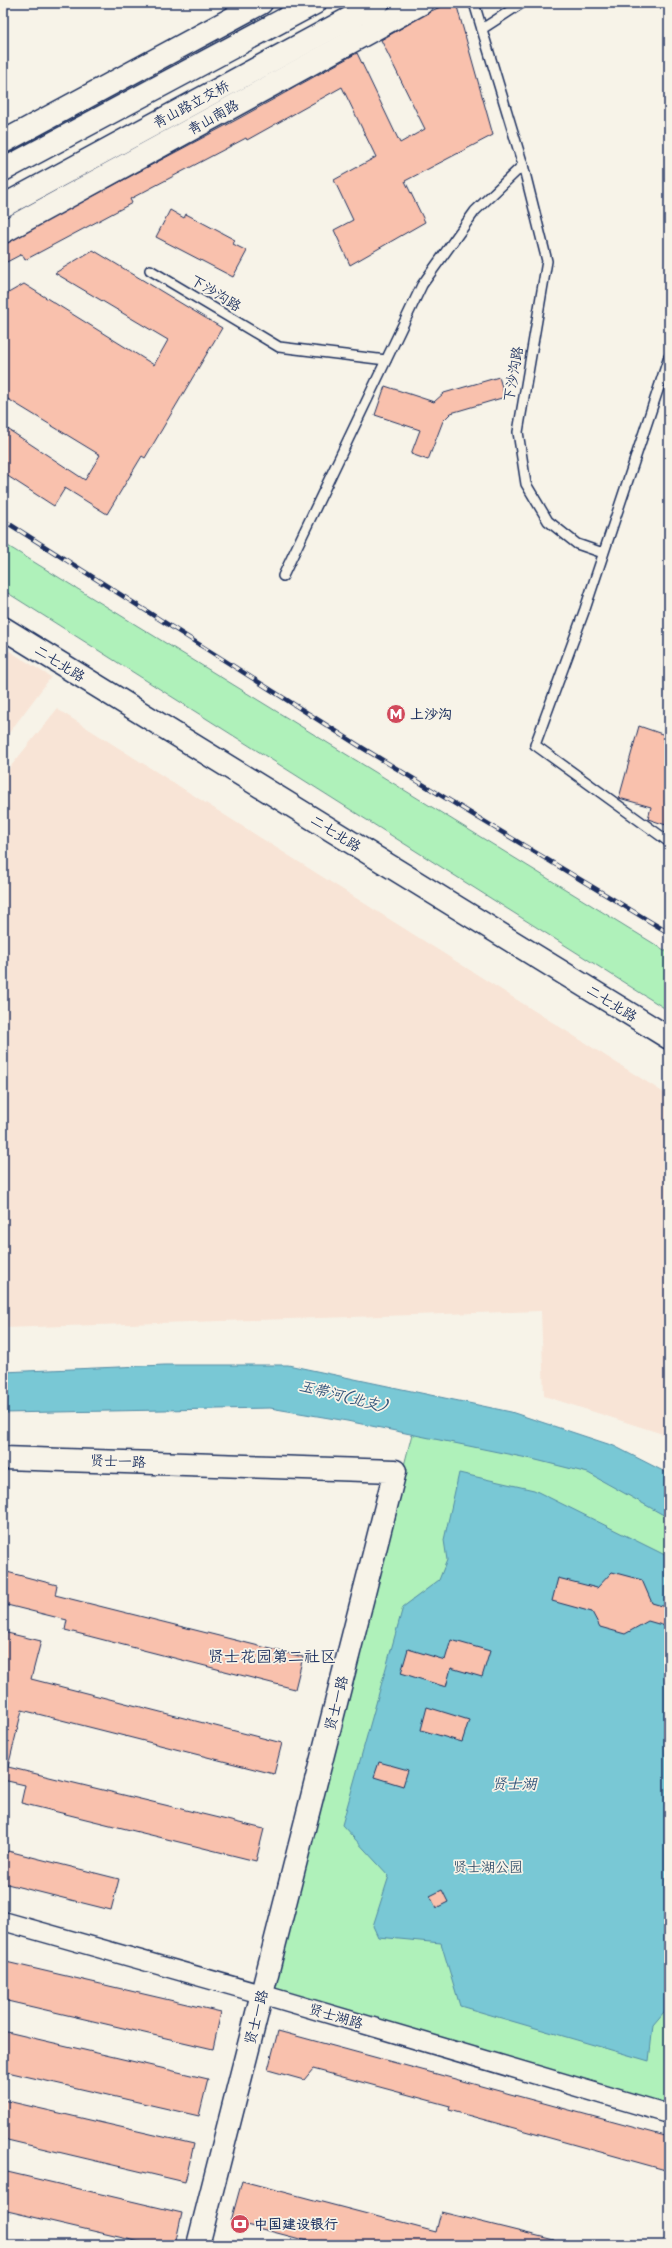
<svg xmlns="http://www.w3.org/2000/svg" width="672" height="2248" viewBox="0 0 672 2248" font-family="Kalam,'LXGW WenKai TC',sans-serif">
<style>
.built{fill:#f8e4d6}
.green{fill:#aff1ba;stroke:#65908c}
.water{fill:#79c8d5;stroke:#538ba5}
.building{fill:#f9c1ad;stroke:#1b2f5e}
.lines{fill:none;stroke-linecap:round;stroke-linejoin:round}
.lane-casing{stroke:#1b2f5e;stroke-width:12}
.street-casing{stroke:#1b2f5e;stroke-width:21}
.secondary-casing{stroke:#1b2f5e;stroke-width:25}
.primary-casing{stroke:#1b2f5e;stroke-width:25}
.lane{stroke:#f7f3e8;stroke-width:9}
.street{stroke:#f7f3e8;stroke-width:18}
.secondary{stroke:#f7f3e8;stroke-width:22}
.primary{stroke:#f7f3e8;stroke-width:22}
.rail-casing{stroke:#1b2f5e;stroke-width:4.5}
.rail{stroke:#f7f3e8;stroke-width:3;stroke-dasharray:9;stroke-linecap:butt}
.labels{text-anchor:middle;stroke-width:3.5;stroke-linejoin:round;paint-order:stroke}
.street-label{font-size:14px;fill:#1b2f5e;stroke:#f7f3e8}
.poi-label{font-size:14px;font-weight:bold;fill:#1b2f5e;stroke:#f7f3e8;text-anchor:start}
.park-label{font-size:14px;fill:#395670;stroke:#f7f3e8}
.water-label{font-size:15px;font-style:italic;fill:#32557c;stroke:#f7f3e8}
.quarter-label{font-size:16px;fill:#1b2f5e;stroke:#f7f3e8}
</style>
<rect width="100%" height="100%" fill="#f7f3e8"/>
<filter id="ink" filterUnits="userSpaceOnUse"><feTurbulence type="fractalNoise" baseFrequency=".025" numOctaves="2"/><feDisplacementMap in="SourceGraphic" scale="8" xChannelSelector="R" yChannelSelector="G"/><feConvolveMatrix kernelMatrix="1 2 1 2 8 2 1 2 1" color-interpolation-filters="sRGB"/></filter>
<g filter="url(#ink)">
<g class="built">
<polygon points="3,647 51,677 3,741"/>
<polygon points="57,709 669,1096 669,1436 544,1396 541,1311 3,1328 3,776"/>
</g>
<g class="green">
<polygon points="3,543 669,953 669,1011 3,590"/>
<polygon points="413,1430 590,1470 669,1510 669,2108 271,1992"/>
</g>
<g class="water">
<polygon points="165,1365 288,1365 511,1412 614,1446 669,1474 669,1518 588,1473 532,1459 347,1421 270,1408 3,1413 3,1372"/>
<polygon points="459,1473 534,1490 669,1557 669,2006 653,2025 649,2061 460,2006 441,1943 378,1937 373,1926 389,1876 342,1825 403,1607 439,1580 447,1560 444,1540"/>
</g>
<g class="building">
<polygon points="450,3 456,3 493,135 405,181 425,222 350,265 334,230 353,220 334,180 376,157 342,87 247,140 246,138 130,199 132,203 25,260 22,254 3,264 3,244 236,120 357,53 400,143 425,129 381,40 431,11"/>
<polygon points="170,210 184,218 186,214 235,240 233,244 247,251 233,277 156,237"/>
<polygon points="93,250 222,328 145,458 142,456 107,514 65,488 54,506 3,473 3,426 85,480 100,455 3,396 3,296 24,284 154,365 168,340 55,273"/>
<polygon points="499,377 505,397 451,413 443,421 428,460 411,454 420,430 375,415 385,386 434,402 444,393"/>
<polygon points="639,726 665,735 663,742 669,743 669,826 648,819 651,807 619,798"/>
<polygon points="3,1571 57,1585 55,1595 303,1657 295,1689 65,1630 67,1620 3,1604"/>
<polygon points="612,1572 642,1580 652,1603 669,1608 669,1627 648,1621 625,1634 600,1627 592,1612 552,1601 558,1578 597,1588"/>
<polygon points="3,1632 41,1641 31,1679 282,1743 274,1774 22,1710 8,1767 264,1829 256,1861 21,1803 25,1785 3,1780"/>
<polygon points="451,1640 490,1651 482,1677 451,1668 446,1687 401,1673 408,1649 445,1660"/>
<polygon points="427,1707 469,1720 462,1742 421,1730"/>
<polygon points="379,1762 408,1770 403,1786 374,1777"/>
<polygon points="8,1851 119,1879 111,1910 3,1883 3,1869"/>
<polygon points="442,1890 448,1902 436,1908 430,1896"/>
<polygon points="6,1962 221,2012 213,2049 3,2000 3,1976"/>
<polygon points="3,2031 208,2079 199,2116 3,2071"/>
<polygon points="278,2031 669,2137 669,2171 449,2110 450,2106 313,2069 304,2080 268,2070"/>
<polygon points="3,2100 194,2144 185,2182 3,2139"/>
<polygon points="3,2171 182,2213 175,2245 153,2245 3,2210"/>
<polygon points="242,2181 436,2232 441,2212 554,2240 554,2245 323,2245 231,2221"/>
</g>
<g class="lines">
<defs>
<g id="lane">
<polyline points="474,3 523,165 547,261 518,432 526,484 548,521 577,544 603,553"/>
<polyline points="482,29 522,3"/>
<polyline points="150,270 279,347 386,360"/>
<polyline points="669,357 585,609 535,745 669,842"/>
<polyline points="283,576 422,285 475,211 523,165"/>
</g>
<polyline id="street" points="3,1921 261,1994 669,2114"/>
<g id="secondary">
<polyline points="3,142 261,3"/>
<polyline points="3,232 422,3"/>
<polyline points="3,628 669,1038"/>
<polyline points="3,1458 395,1471 198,2245"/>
</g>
<g id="primary">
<polyline points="3,170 315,3"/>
<polyline points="3,206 378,3"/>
</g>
</defs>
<use href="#lane" class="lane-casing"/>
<use href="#street" class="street-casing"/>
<use href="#secondary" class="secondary-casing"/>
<use href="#primary" class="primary-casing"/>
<use href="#lane" class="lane"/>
<use href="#street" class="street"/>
<use href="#secondary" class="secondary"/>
<use href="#primary" class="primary"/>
<defs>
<polyline id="rail" points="3,520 361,747 669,933"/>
</defs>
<use href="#rail" class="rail-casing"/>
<use href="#rail" class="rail"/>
</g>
</g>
<defs>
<symbol id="metro-disc" viewBox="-11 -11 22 22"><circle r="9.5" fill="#d1495b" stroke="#f7f3e8"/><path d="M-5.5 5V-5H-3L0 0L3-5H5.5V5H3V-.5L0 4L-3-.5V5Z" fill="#fff"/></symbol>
<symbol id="bank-disc" viewBox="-11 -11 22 22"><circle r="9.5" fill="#d1495b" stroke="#f7f3e8"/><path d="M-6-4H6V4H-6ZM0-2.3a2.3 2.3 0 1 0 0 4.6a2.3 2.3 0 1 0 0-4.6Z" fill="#fff"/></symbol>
</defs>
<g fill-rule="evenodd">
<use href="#metro-disc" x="385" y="703" width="22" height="22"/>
<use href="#bank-disc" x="229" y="2213" width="22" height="22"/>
</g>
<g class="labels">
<g class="street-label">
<text transform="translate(191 104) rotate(-28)" y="5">青山路立交桥</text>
<text transform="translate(213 117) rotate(-29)" y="5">青山南路</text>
<text transform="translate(216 293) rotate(31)" y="5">下沙沟路</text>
<text transform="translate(513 374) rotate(-80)" y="5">下沙沟路</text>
<text transform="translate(60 663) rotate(32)" y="5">二七北路</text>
<text transform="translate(336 833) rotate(32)" y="5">二七北路</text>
<text transform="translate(612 1003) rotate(32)" y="5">二七北路</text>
<text transform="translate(118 1461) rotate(2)" y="5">贤士一路</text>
<text transform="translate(336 1703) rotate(-76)" y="5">贤士一路</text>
<text transform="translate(336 2016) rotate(16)" y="5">贤士湖路</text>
<text transform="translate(256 2017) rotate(-76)" y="5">贤士一路</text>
</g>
<g class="poi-label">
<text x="410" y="719">上沙沟</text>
<text x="254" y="2229">中国建设银行</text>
</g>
<g class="park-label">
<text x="488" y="1872">贤士湖公园</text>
</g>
<g class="water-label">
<text transform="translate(343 1396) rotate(14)" y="5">玉带河(北支)</text>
<text x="514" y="1789">贤士湖</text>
</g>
<g class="quarter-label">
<text x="272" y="1662">贤士花园第二社区</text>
</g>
</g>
<rect width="672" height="2248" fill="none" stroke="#f7f3e8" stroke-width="16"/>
<rect x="8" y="8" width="656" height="2232" fill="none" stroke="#1b2f5e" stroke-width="1.5" filter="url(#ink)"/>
</svg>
